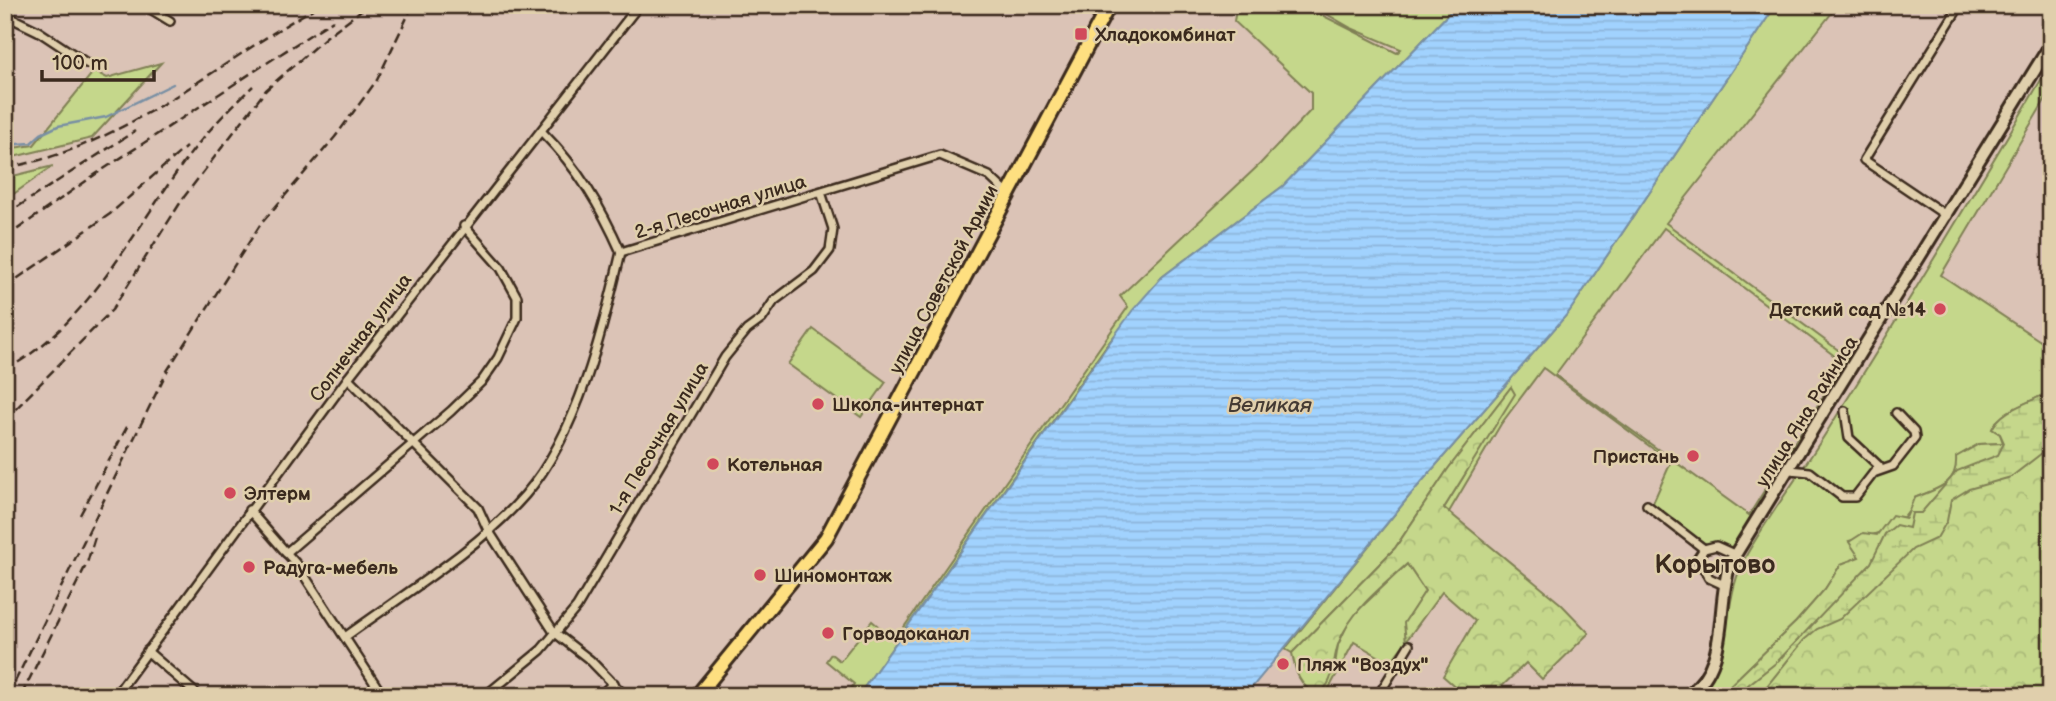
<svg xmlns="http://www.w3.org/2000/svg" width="2056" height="701" viewBox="0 0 2056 701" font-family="'Balsamiq Sans',sans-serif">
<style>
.green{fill:#c5d78b;stroke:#808054;stroke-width:2;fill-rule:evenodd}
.forest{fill:url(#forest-crowns);stroke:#808054;stroke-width:2}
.wetland{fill:url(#wetland-marsh);stroke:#808054;stroke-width:2}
.water{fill:url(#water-rules);stroke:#788fa4;stroke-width:2}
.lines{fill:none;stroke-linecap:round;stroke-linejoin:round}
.stream{stroke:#788fa4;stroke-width:2.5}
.street-casing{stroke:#3b2a1e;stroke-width:12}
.secondary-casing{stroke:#3b2a1e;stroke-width:16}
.primary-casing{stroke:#3b2a1e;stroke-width:18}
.street{stroke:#e0cfac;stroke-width:7}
.secondary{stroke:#e0cfac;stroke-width:10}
.primary{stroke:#fedf80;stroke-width:12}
.rail{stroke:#3b2a1e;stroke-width:2.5;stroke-dasharray:10 5;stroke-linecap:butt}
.poi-dot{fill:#d1495b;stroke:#e0cfac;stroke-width:2.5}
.labels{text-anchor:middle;stroke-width:5;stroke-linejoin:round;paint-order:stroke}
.poi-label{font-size:19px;font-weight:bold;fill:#3b2a1e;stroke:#e0cfac;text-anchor:start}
.street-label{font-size:19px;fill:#3b2a1e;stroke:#e0cfac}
.water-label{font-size:21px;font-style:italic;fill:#453b34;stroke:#e0cfac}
.district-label{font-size:26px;font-weight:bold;fill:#3b2a1e;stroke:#e0cfac}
</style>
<defs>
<pattern id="forest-crowns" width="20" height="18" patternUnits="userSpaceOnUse" patternTransform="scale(1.75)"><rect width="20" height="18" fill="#c5d78b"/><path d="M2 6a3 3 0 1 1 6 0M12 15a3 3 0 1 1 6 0" fill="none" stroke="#aab978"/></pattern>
<pattern id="wetland-marsh" width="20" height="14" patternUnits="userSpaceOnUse" patternTransform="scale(1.75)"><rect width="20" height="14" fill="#c5d78b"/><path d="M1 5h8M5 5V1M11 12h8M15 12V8" fill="none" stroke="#aab978"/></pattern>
<pattern id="water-rules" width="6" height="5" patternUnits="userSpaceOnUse" patternTransform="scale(1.75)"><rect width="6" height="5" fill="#a1d2fe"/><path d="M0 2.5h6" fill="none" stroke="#8cb4d9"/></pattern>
</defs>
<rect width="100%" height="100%" fill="#dbc3b6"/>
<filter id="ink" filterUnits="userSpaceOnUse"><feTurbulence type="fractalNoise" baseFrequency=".0143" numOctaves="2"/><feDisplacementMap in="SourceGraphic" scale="14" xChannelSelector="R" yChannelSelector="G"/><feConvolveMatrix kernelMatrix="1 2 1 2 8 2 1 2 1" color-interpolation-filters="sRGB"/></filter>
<g filter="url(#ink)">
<g class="green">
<polygon points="1237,5 1302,5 1397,53 1401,49 1351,28 1311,5 1457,5 1283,186 1162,277 1106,346 858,696 846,696 854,684 826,661 831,654 840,661 872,621 891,637 897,637 1128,307 1120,296 1260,164 1311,110 1311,93 1234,21"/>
<path d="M1776 5H1838L1666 223 1853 361 1735 549 1704 543 1652 505 1671 462 1543 368 1501 424 1449 512 1444 508 1464 476 1511 387 1448 469 1395 548 1292 653 1285 649 1411 494 1569 312ZM1664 228 1844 363 1749 515 1555 375Z"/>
<polygon points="161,63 92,138 5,159 5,149 34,145 94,71 107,78"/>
<path d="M2051 63V90L1941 275 2051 348V390C2033 403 2012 407 1996 422L2004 443 1979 444 1957 457C1958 485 1937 488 1915 498 1905 527 1877 535 1849 541L1860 557 1841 564 1825 589 1796 622 1719 696H1699C1736 654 1720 601 1747 554 1773 509 1804 469 1831 425 1906 306 1979 185 2051 63Z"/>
<polygon points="53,166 5,200 5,178"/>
<polygon points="813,329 886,382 861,417 788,364"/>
<polygon points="1407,564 1425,591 1405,623 1406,641 1390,663 1354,642 1325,696 1298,696 1303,687 1317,695 1334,671 1338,645 1351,617"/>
</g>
<g class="forest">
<path d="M1511 387 1515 394 1444 508 1561 604 1589 633 1542 679 1526 663 1492 696H1466L1443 676 1475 621 1442 592 1406 641 1404 623 1425 591 1407 564C1382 587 1352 609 1339 642 1331 662 1337 682 1317 695 1298 684 1296 673 1292 653L1395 548 1448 469Z"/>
<path d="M2051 390V696H1719L1796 622 1825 589 1841 564 1859 557 1849 542 1863 533 1877 535 1892 515 1906 518 1914 498C1937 489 1958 485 1956 457L1979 444 2003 443 2000 434 1992 429C2004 407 2031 404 2051 390Z"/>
</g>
<path class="wetland" d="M2051 390V446L2011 477 1969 489 1951 500 1947 521 1937 538 1913 549 1840 619 1817 629 1804 640 1759 696H1743L1748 685 1777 662 1871 563 1885 534 1896 525 1909 528 1912 513H1921L1957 471 1998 455 2004 443 2000 434 1992 429C2004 406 2031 404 2051 390Z"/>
<polygon class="water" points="1457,5 1776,5 1569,312 1411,494 1245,696 858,696 1132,311 1162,277 1283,186"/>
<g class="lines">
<polyline class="stream" points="5,145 31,143 41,134 58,126 106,117 173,84"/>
<defs>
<g id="street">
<polyline points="144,5 170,21"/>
<polyline points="5,15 38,31 88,64"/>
<path d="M543 133C578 168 601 207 621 252"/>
<polyline points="1947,216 1864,160 1960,5"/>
<polyline points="621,252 940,155 989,176 1009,195"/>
<polyline points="348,378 478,508 488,530 554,632 590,660 625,696"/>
<polyline points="1790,470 1810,472 1842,497 1855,497 1879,466 1849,438 1845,411"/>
<polyline points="1876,472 1893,466 1915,438 1914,432 1896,413"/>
<polyline points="1647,505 1704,549"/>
<polyline points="249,510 298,566 383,696"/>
<polyline points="286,553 451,411 482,381 498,358 517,318 517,297 501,268 464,226"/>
<polyline points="1724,585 1709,578 1698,558 1704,549 1716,546 1736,555"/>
<path d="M345 637C404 594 477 550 525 495 578 434 603 329 621 252"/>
<polyline points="147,651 199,696"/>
<polyline points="115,696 348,378 639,5"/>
<polyline points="485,696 541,650 577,607 725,357 747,330 762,319 774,301 814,271 830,250 833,229 821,192"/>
<polyline points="599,696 614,683"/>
<polyline points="1378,696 1409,645"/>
</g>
<path id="secondary" d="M1687 696C1731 664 1715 610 1730 563L2051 44"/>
<polyline id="primary" points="697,696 826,538 1109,5"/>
</defs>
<use href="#street" class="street-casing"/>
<use href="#secondary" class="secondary-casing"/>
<use href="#primary" class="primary-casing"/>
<use href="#street" class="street"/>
<use href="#secondary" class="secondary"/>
<use href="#primary" class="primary"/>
<g class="rail">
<path d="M5 168C126 147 216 63 320 5"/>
<polyline points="5,215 135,131"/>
<polyline points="5,238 96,174 333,20"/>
<polyline points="5,287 110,214 186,147"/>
<path d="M5 370C89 325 133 230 188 157 207 131 230 108 253 86"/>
<polyline points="5,420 112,310 184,197 266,90 326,37 368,5"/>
<polyline points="80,515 128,425"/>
<polyline points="8,696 167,371 260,225 335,137 377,80 413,5"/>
<polyline points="21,696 87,563 95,537"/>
</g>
</g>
</g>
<g class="poi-dot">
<rect x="1074" y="27" width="14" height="14" rx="3.5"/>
<circle cx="1940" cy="309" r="7"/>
<circle cx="818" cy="404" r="7"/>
<circle cx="1693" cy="456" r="7"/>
<circle cx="713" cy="464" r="7"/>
<circle cx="230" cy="493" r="7"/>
<circle cx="249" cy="567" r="7"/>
<circle cx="760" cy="575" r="7"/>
<circle cx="828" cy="633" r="7"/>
<circle cx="1283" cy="664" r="7"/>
</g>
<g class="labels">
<g class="poi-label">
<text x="1095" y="41">Хладокомбинат</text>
<text x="1926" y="316" text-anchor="end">Детский сад №14</text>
<text x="832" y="411">Школа-интернат</text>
<text x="1679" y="463" text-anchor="end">Пристань</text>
<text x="727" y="471">Котельная</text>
<text x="244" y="500">Элтерм</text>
<text x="263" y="574">Радуга-мебель</text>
<text x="774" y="582">Шиномонтаж</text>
<text x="842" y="640">Горводоканал</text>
<text x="1297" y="671">Пляж "Воздух"</text>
</g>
<g class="street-label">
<text transform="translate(720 206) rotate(-17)" y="7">2-я Песочная улица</text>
<text transform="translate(943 279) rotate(-62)" y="7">улица Советской Армии</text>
<text transform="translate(360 337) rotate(-53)" y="7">Солнечная улица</text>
<text transform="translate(1806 411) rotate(-58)" y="7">улица Яна Райниса</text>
<text transform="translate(658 438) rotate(-59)" y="7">1-я Песочная улица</text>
</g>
<g class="water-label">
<text x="1270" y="412">Великая</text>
</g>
<g class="district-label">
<text x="1715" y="573">Корытово</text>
</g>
</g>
<rect width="2056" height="701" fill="none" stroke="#e0cfac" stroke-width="28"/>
<rect x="14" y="14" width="2028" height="673" fill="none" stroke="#3b2a1e" stroke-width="2.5" filter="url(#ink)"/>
<path d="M42 70v10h112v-10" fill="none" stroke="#3b2a1e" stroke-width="3.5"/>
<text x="52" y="70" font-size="21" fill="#3b2a1e" stroke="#e0cfac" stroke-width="5" paint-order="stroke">100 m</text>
</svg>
